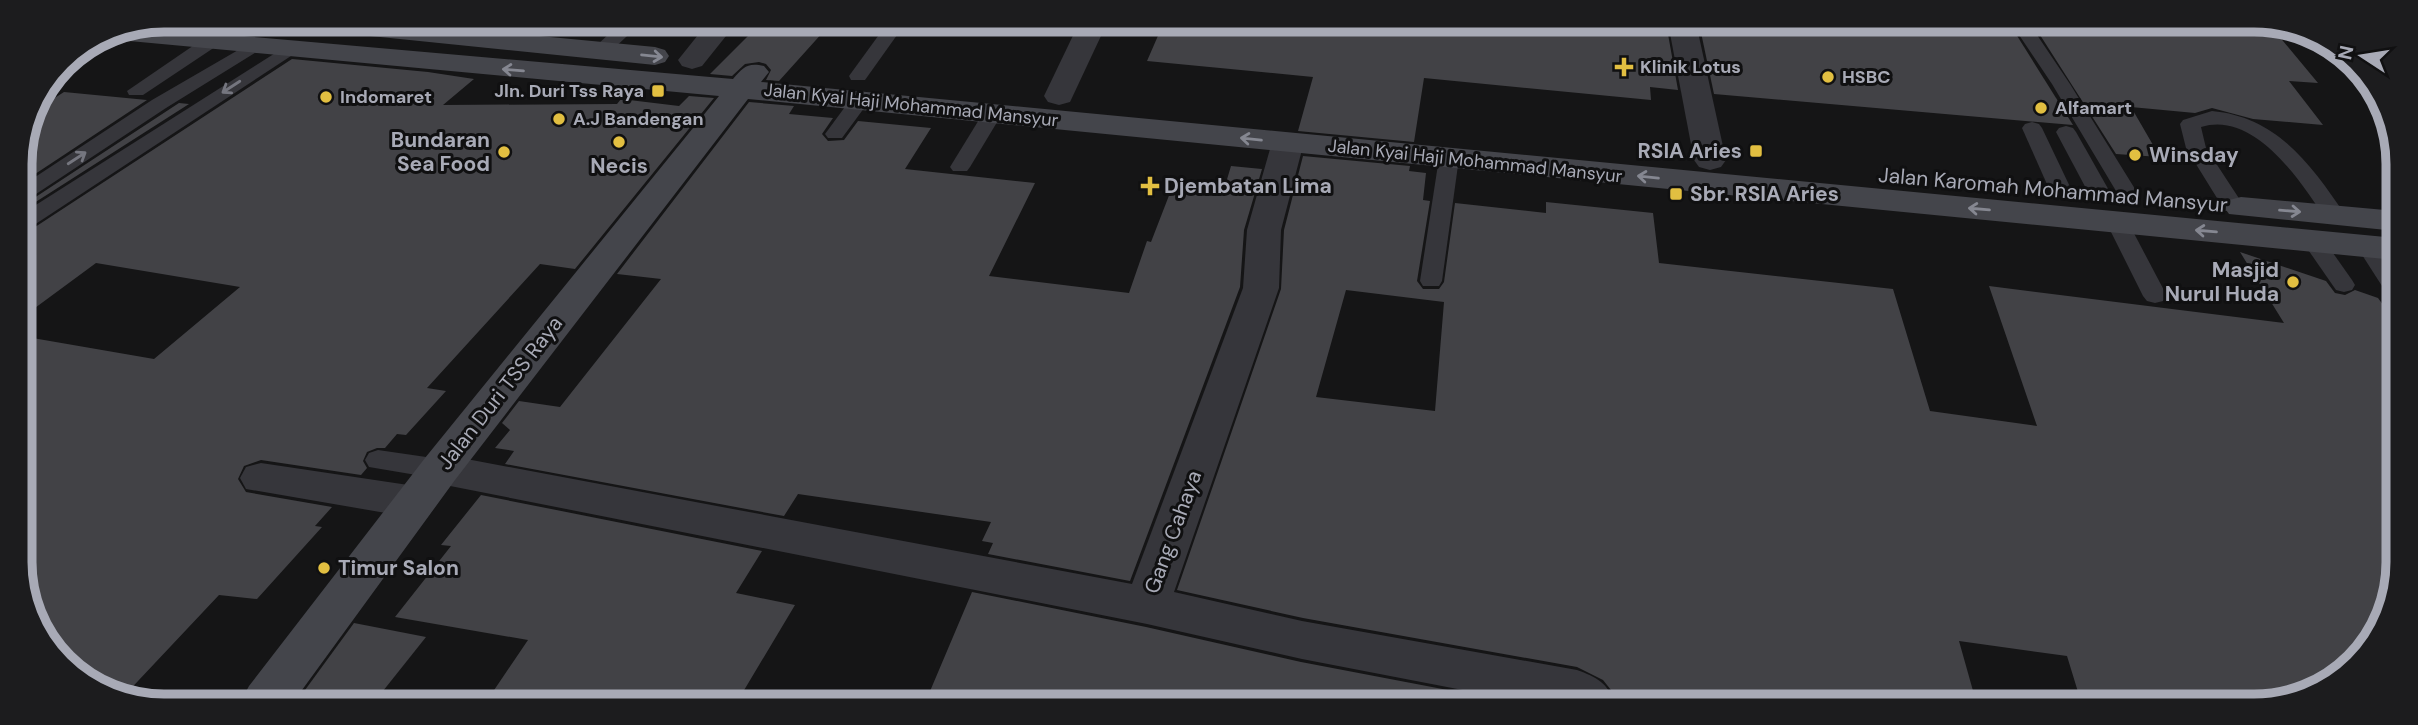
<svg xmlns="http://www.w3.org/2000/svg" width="2418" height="725" viewBox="0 0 2418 725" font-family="'DM Sans',sans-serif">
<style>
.building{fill:#424246;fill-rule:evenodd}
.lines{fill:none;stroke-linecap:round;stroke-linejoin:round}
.lane{fill:#36363b;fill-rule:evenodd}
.street{fill:#36363b;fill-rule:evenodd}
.secondary{fill:#44454b;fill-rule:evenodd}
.oneway{stroke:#858791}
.oneway2{stroke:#75767f}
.poi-dot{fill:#e2bf41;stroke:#101011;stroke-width:2.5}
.labels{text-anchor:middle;stroke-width:6;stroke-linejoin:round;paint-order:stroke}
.far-poi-label{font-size:18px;font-weight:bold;fill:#a8aab6;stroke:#101011;text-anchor:start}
.far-street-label{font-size:18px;fill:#a8aab6;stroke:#101011}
.poi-label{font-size:21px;font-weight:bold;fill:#a8aab6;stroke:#101011;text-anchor:start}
.street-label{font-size:21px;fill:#a8aab6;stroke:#101011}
.rim{fill:none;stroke:#a8aab6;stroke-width:9}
</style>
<rect width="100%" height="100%" fill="#151516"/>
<g class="building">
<polygon points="763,21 833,21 779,81 766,80 771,70 766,64 759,62 745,64 732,76 710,74"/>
<polygon points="1164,22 1666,23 1678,90 1650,87 1651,100 1424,78 1414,142 1298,131 1313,77 1147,61"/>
<polygon points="1699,23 2009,23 2073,125 1714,94"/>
<polygon points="2033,24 2269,24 2318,83 2289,81 2323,125 2253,119 2212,108 2195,113 2131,107 2160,157 2116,154"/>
<polygon points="292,59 428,72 474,79 443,105 617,104 621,99 679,106 689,96 714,98 575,269 540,264 427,388 446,391 406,435 397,434 385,448 377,448 367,452 363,461 367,468 361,475 261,460 244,466 238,479 246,492 332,507 315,526 322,527 257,599 219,595 122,698 55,657 22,589 21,336 154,359 240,287 96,263 20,319 20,232 29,231"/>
<polygon points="64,92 147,100 20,184 20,155 31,113"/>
<polygon points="749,102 794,106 789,114 833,118 822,134 828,141 844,140 858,121 931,128 905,169 1035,183 989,276 1129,293 1147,241 1151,242 1175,180 1225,186 1231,166 1262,169 1244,230 1240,287 1130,581 988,554 993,543 982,541 991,522 798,494 784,516 505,464 514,451 495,448 510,430 502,423 519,401 560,407 661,279 617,274"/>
<polygon points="179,103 189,104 20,212 20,204 28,202"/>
<path d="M1303 156 1410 166 1409 171 1426 173 1423 200 1430 201 1417 281 1423 289H1439L1444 282 1455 203 1546 213V202L1653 213 1659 263 1893 289 1930 411 2037 426 1989 286 2284 323 2240 252 2326 281 2335 293 2345 295 2355 290 2378 298 2395 321 2394 598 2342 676 2263 705H2082L2067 656 1959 641 1977 705 1616 704 1611 690 1603 680 1577 667 1303 618 1177 590 1281 289 1284 230ZM1346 290 1444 302 1435 411 1316 397Z"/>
<polygon points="481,495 762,551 736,593 795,605 737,702 486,702 528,640 395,617 451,546 441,545"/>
<polygon points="972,592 1146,627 1301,662 1521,704 925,703"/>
<polygon points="354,623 426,637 375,701 297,701"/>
</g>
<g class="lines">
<g class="lane">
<polygon points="418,20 438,20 420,35 408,35 405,31"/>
<polygon points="624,20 644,20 608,54 596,54 593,50 596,46"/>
<polygon points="889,21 907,21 865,80 851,80 849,76"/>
<polygon points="2011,23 2029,23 2070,84 2140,197 2136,201 2122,201 2052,84"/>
<polygon points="209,38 215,39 218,43 215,47 143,95 129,95 127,91 203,39"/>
<polygon points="252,42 258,43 261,47 258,51 166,108 27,200 20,202 20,187 152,100"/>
<polygon points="288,45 297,50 294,54 28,229 20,230 20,215"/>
<polygon points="860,94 870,100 842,138 828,138 825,134 828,130 853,96"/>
<polygon points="992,108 1002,114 970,167 967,171 953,171 950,167 985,110"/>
<path d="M2212 111C2278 117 2311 165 2346 216L2343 221H2327C2301 182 2255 110 2201 127L2206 148 2244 206 2241 211H2225L2186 148 2180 124 2183 120Z"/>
<polygon points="2032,122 2039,124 2042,128 2072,191 2068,195 2054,195 2050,191 2022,128 2025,124"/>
<polygon points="2066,126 2073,128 2076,132 2111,194 2107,198 2093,198 2089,194 2056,132 2059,128"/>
<polygon points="1449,152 1456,154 1459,158 1442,281 1439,286 1423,286 1420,281 1439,158 1442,154"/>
<polygon points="2117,216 2125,217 2128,222 2167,296 2163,301 2155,303 2147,301 2143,296 2106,222 2109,217"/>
<polygon points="2313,234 2321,236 2352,280 2355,285 2352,290 2344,292 2336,290 2302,241 2305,236"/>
<polygon points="378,450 440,459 449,462 453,469 449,476 440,479 369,467 365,460 369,453"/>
</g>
<g class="street">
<polygon points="710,20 738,21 702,66 692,69 682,66 678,60"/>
<polygon points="1080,21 1108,21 1070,102 1059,105 1048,102 1044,96"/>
<polygon points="1668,23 1696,23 1726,160 1721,167 1710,170 1699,167 1694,160"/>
<path d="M1288 133 1299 135 1304 142 1281 230 1279 288 1174 592 1302 621 1577 670C1596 677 1609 683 1614 704H1535L1302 659 1147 624 440 484 425 480 419 469 425 458 440 454 1132 584 1243 288 1247 230 1272 142 1277 135Z"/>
<polygon points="2374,236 2386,240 2396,253 2395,289 2382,286 2357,247 2362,240"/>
<polygon points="261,463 415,486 430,491 436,502 430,513 415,518 246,489 240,478 246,467"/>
</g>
<g class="secondary">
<polygon points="279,20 373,20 655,47 665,50 669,56 665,62 655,65 292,28 282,26"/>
<path d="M130 26 733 79C743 67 748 62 764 66L769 72 761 82 2396 238 2395 260 748 99 455 480 294 701H241L249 686 425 458 719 96 97 38 109 30Z"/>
<polygon points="2241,197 2396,211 2396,231 2229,214 2224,207 2229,200"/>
</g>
</g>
<defs><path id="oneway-shaft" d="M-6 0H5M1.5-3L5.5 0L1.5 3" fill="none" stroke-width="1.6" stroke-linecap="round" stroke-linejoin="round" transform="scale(1.75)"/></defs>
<g class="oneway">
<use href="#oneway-shaft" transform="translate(652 56) rotate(6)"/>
<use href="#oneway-shaft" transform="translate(513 70) rotate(-175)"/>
<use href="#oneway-shaft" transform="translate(1251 139) rotate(-174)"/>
<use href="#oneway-shaft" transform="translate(1648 177) rotate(-174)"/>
<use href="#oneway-shaft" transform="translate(1979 209) rotate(-175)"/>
<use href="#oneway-shaft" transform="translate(2290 211) rotate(5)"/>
<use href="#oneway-shaft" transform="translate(2206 231) rotate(-175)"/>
</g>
<g class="oneway2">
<use href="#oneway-shaft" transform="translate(231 87) rotate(147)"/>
<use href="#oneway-shaft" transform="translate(77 158) rotate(-33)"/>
</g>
<g class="poi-dot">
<path d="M1620.5 56.5h7v7h7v7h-7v7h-7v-7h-7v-7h7z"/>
<circle cx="1828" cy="77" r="7"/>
<rect x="651" y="84" width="14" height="14" rx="3.5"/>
<circle cx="326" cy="97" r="7"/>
<circle cx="2041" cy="108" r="7"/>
<circle cx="559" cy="119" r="7"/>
<circle cx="619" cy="142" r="7"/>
<rect x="1749" y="144" width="14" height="14" rx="3.5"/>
<circle cx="504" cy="152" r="7"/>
<circle cx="2135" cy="155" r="7"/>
<path d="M1146.5 175.5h7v7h7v7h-7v7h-7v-7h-7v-7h7z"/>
<rect x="1669" y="187" width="14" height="14" rx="3.5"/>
<circle cx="2293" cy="282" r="7"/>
<circle cx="324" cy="568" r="7"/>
</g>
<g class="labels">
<g class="far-poi-label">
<text x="1640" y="73">Klinik Lotus</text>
<text x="1842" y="83">HSBC</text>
<text x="644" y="97" text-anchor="end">Jln. Duri Tss Raya</text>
<text x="340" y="103">Indomaret</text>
<text x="2055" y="114">Alfamart</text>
<text x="573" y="125">A.J Bandengan</text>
</g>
<g class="far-street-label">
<text transform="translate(911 105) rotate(6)" y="6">Jalan Kyai Haji Mohammad Mansyur</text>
<text transform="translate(1475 161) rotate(6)" y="6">Jalan Kyai Haji Mohammad Mansyur</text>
</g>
<g class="poi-label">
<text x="490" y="147" text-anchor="end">Bundaran<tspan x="490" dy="24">Sea Food</tspan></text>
<text x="1742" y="158" text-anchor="end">RSIA Aries</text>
<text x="2149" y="162">Winsday</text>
<text x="619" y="173" text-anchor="middle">Necis</text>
<text x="1164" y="193">Djembatan Lima</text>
<text x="1690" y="201">Sbr. RSIA Aries</text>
<text x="2279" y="277" text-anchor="end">Masjid<tspan x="2279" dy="24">Nurul Huda</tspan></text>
<text x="338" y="575">Timur Salon</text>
</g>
<g class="street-label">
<text transform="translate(2053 190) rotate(5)" y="7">Jalan Karomah Mohammad Mansyur</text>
<text transform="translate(500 393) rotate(-52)" y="7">Jalan Duri TSS Raya</text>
<text transform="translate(1173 532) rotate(-70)" y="7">Gang Cahaya</text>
</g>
</g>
<path d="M0 0H2418V725H0ZM164 32H2254A132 132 0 0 1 2386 164V562A132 132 0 0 1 2254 694H164A132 132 0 0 1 32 562V164A132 132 0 0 1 164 32Z" fill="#1c1c1e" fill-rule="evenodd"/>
<path class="rim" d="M164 32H2254A132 132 0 0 1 2386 164V562A132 132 0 0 1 2254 694H164A132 132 0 0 1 32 562V164A132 132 0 0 1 164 32Z"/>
<g transform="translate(2362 56) rotate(282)" stroke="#101011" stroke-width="5" paint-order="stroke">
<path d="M0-5L12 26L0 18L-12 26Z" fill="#a8aab6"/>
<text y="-10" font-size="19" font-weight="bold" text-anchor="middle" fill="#a8aab6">N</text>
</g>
</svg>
